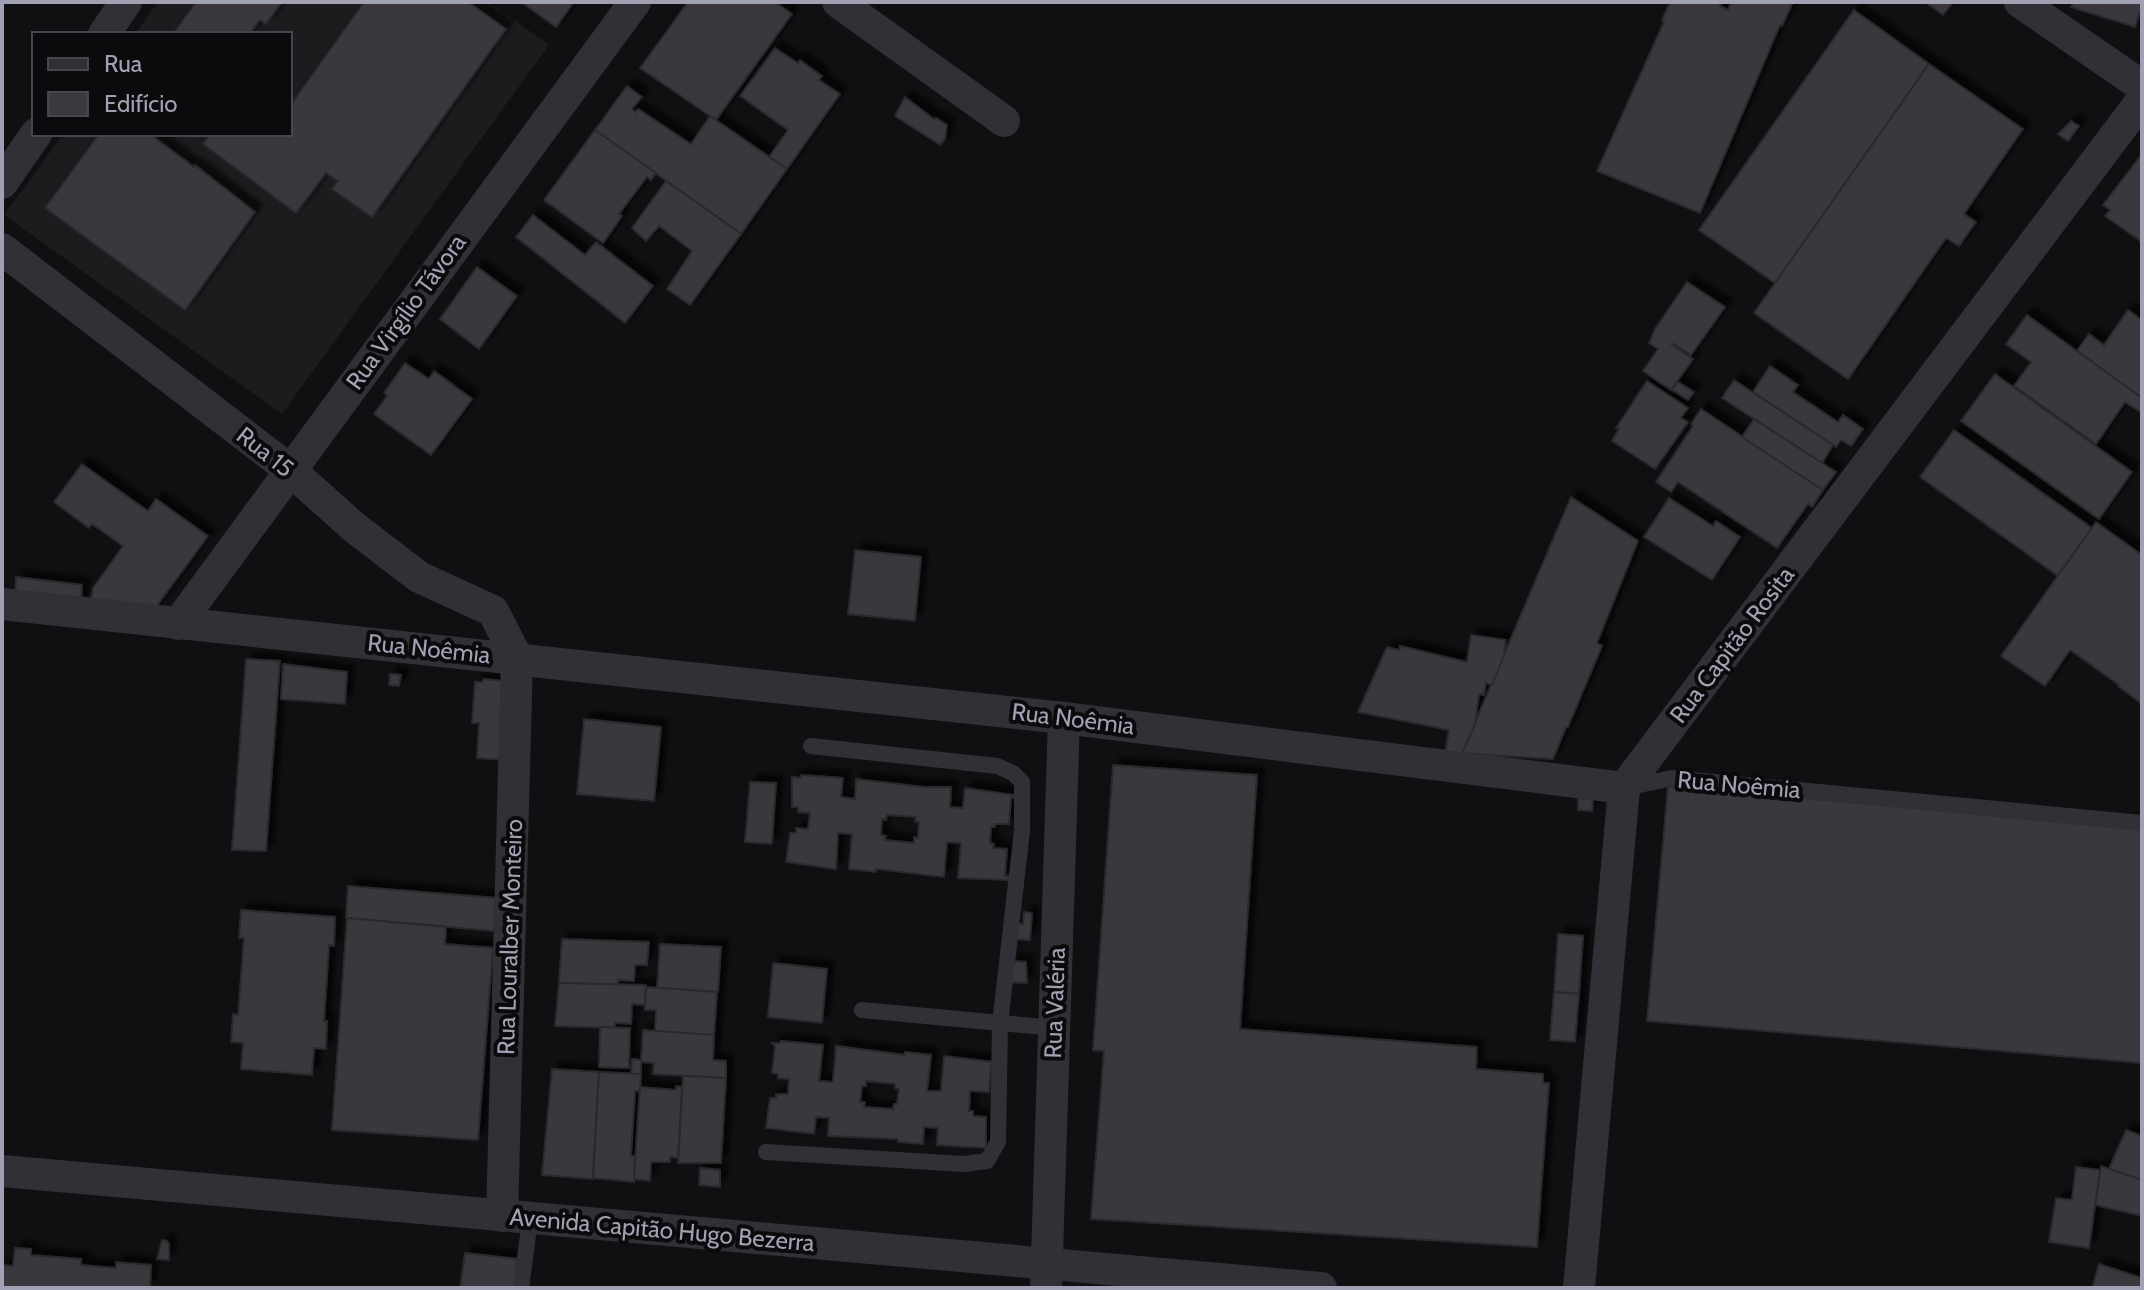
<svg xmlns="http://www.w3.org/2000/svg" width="2144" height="1290" viewBox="0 0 2144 1290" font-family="Cabin,sans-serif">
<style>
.built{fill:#1c1b1e}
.building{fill:#3a393e;stroke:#2a292d;stroke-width:2;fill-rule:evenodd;filter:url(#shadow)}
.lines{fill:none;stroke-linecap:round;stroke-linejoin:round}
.lane{stroke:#303036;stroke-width:16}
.street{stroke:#303036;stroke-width:32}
.labels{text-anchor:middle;stroke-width:8;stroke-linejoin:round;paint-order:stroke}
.street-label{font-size:24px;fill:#a0a1b2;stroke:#0b0a0c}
</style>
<defs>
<filter id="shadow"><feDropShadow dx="7" dy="-7" stdDeviation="2" flood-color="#0009"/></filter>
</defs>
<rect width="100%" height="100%" fill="#100f11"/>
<polygon class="built" points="158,2 489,2 549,45 282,414 4,215 63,134 290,134 290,34 135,34"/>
<g class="building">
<polygon points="196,2 282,2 266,24 260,20 249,34 173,34"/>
<polygon points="364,2 468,2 506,29 372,217 332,189 338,181 326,173 296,213 203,144 210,134 290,134 290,106"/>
<polygon points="521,2 574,2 556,27"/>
<polygon points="688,2 775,2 792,14 716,120 640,68"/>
<polygon points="1670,2 1722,2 1720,6 1728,10 1731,2 1793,2 1782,26 1780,25 1700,213 1597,171 1664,22 1662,20"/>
<polygon points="1925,2 1947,2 1951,5 1943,15"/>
<polygon points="2073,2 2142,2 2142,6 2135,27 2071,7"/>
<polygon points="1854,10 1929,64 1775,283 1699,230"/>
<polygon points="775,48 798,63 800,60 808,66 822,76 819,80 840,94 787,169 769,157 788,130 740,96"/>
<polygon points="1929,64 2023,129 1964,214 1976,222 1959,246 1946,238 1848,379 1754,313"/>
<polygon points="627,86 642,97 632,109 636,112 638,109 691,144 710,116 787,169 741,234 595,130"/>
<polygon points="905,97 934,119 936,118 947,125 945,139 940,145 895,116"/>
<polygon points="2071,121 2079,126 2068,141 2058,134"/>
<polygon points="595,130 656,173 651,180 647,177 619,214 622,216 603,243 544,200"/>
<polygon points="99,134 150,134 194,167 195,165 255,212 185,310 45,208"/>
<polygon points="2142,154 2142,242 2105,216 2110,210 2103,205"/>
<polygon points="666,181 741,234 690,305 667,289 692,251 659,226 646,241 632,228"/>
<polygon points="533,215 585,255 596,242 653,286 625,323 516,237"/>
<polygon points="477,267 517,296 479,349 440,319"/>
<polygon points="1687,282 1725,307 1691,355 1674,344 1672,345 1693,359 1671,390 1643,371 1658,349 1649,343 1655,329"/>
<polygon points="2128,310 2142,320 2142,398 2077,351 2089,334 2104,345"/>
<polygon points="2027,315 2142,398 2142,413 2125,402 2096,444 2014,386 2031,362 2006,344"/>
<polygon points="405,363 429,379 434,371 472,399 431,455 374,414 387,396 384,393"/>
<polygon points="1770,366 1798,385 1793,392 1838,422 1843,415 1863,429 1851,446 1841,440 1836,447 1753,392"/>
<polygon points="1995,374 2132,472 2099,519 1961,421"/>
<polygon points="1734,380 1833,445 1822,463 1722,398"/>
<polygon points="1647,381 1688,408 1681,418 1688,422 1655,469 1612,441 1619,429 1616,428"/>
<polygon points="1678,382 1694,392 1688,400 1672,390"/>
<polygon points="1701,409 1823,490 1812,507 1808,504 1777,548 1678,482 1671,492 1656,482 1693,426 1691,424"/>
<polygon points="1754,419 1836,472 1823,490 1742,437"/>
<polygon points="1954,430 2092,528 2058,576 1920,477"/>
<polygon points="82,464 148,511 156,499 208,536 153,611 90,605 93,588 123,546 92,524 89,528 54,502"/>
<polygon points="1571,497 1638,541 1597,643 1602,646 1568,727 1566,727 1553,759 1462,753"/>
<polygon points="1669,498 1713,526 1716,521 1740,537 1712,580 1644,537"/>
<polygon points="2096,522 2142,555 2142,704 2118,686 2119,685 2070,650 2045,686 2001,656"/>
<polygon points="855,550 921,557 915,621 848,614"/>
<polygon points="16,577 82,585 81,602 15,598"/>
<polygon points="1471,635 1506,640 1504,656 1492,685 1486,683 1484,695 1479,694 1475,725 1462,753 1445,753 1449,730 1358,712 1387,647 1399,650 1400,646 1467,662"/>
<polygon points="246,659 280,661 266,851 232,850"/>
<polygon points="283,664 347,672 345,704 281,699"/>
<polygon points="390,674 401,675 399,686 389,685"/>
<polygon points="483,679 514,682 506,760 477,758 479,723 472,723 475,682 483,682"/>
<polygon points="584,719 661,727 654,801 577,794"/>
<polygon points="1113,765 1257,775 1240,1029 1477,1047 1476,1069 1543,1074 1543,1083 1549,1083 1537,1247 1091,1219 1104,1051 1093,1050"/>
<path d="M801 775 843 778 841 797 855 799 856 779 924 787H951L950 807 963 808 965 788 1014 795V798H1011L1009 824H995V827H991L990 843 994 844 993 848 1007 849 1005 876H1008V880L958 878 961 843 947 842 944 877 876 869V872L849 869 852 834 838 833 836 869 786 862 790 833H796V828L808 829 810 813 798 812V807H792V777L801 778ZM887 815 916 817 915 822H919L918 838 914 837V843L885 840 886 836 881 835 882 819 886 820Z"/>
<polygon points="750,782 776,783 772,844 745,842"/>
<polygon points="1668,786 2142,828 2142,1063 1647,1021"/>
<polygon points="1578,798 1593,799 1592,811 1578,810"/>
<polygon points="348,886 496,898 494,931 346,918"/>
<polygon points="241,910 335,917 334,946 329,945 324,1021 327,1021 326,1049 314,1048 312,1075 241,1069 243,1043 231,1042 233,1014 238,1015 244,938 239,938"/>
<polygon points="1024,912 1032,913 1030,940 1014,939 1015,923 1023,924"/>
<polygon points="347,918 446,927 445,944 493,948 478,1140 332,1130"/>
<polygon points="1558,934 1583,936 1579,994 1554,992"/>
<polygon points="562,939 649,942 647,965 635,965 634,981 618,980 618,985 559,983"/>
<polygon points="660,944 721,947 718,992 657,988"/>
<polygon points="1012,961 1026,962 1027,983 1007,982"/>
<polygon points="773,963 827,969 822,1023 768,1017"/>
<polygon points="559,983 646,985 645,1005 632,1004 631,1024 615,1023 615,1028 555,1026"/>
<polygon points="646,987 717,992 714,1036 655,1031 656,1010 645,1010"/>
<polygon points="1554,992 1579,994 1575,1042 1550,1040"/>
<polygon points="600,1027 630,1028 629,1068 599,1067"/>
<polygon points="643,1030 714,1035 713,1060 726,1061 726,1078 653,1074 654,1063 641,1062"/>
<path d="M781 1041 823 1045 819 1081 833 1082 836 1046 905 1055V1052L931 1055 927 1091H941L944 1056 994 1062 991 1066 989 1092 970 1091 969 1111H973V1116L986 1117V1148L937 1145 938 1128 924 1127 923 1144 898 1142V1139L828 1136 829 1118 816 1117 814 1134 766 1128 770 1098H776V1094H788L789 1079 778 1078V1074L772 1073 775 1046 772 1043H780ZM866 1081 895 1084V1088L899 1089 897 1104H894L893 1109 864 1107 865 1102H860L862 1086H866Z"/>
<polygon points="632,1059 641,1060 641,1074 631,1074"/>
<polygon points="552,1069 599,1072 593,1179 542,1175"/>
<polygon points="599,1072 641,1074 640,1091 635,1091 631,1156 635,1156 634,1182 593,1178"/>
<polygon points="683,1076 726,1078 721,1163 678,1163"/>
<polygon points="676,1086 682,1087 678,1158 670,1157 670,1162 651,1162 650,1181 634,1179 640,1087 676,1090"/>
<polygon points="2126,1130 2142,1136 2142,1180 2109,1169"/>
<polygon points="2101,1166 2142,1180 2142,1216 2095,1205"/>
<polygon points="2076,1167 2100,1170 2089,1248 2049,1242 2056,1198 2072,1200"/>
<polygon points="700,1168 720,1170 720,1187 699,1185"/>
<polygon points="162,1240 167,1241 169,1245 169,1260 157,1259"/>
<polygon points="15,1248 31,1249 31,1255 81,1259 81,1265 116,1268 116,1262 151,1265 150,1288 2,1288 2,1265 13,1266"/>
<polygon points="465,1253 518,1259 514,1288 460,1288"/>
<polygon points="2099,1264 2142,1278 2142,1288 2092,1288"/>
</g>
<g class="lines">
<g class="lane">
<polyline points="1630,787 1672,778 2142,823"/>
<polyline points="862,1010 1054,1028"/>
<polyline points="766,1152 964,1164 987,1161 998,1142 1000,1024 1022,831 1022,782 1013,773 997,766 811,746"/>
<polyline points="521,1288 530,1220"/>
</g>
<g class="street">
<polyline points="838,2 1004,121"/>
<polyline points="2020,2 2142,86"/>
<polyline points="104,34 126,2"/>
<polyline points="2,183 36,134"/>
<polyline points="2,249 290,470 355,528 419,577 493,611 517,658 502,1216"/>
<polyline points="2,604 1064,718 1624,788"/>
<polyline points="178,624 635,2"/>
<polyline points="2,1171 1321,1288"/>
<polyline points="1046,1288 1064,718"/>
<polyline points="1579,1288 1624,788 2142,100"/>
</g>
</g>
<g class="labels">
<g class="street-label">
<text transform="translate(406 312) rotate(-54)" y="8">Rua Virgílio Távora</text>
<text transform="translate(265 452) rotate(38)" y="8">Rua 15</text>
<text transform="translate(1732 645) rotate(-53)" y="8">Rua Capitão Rosita</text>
<text transform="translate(429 649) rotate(6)" y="8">Rua Noêmia</text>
<text transform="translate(1073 719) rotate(7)" y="8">Rua Noêmia</text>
<text transform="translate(1739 785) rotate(5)" y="8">Rua Noêmia</text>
<text transform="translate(510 937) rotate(-88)" y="8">Rua Louralber Monteiro</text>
<text transform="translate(1055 1003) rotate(-88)" y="8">Rua Valéria</text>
<text transform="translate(662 1230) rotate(5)" y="8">Avenida Capitão Hugo Bezerra</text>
</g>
</g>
<rect width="2144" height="1290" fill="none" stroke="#a0a1b2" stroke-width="8"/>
<rect x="32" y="32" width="260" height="104" fill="#0b0a0c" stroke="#47464e" stroke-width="2"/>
<rect x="48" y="58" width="40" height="12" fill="#303036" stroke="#47464e" stroke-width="2"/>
<text x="104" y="72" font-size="24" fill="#a0a1b2">Rua</text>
<rect x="48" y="92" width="40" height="24" fill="#3a393e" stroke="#47464e" stroke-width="2"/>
<text x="104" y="112" font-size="24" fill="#a0a1b2">Edifício</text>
</svg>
